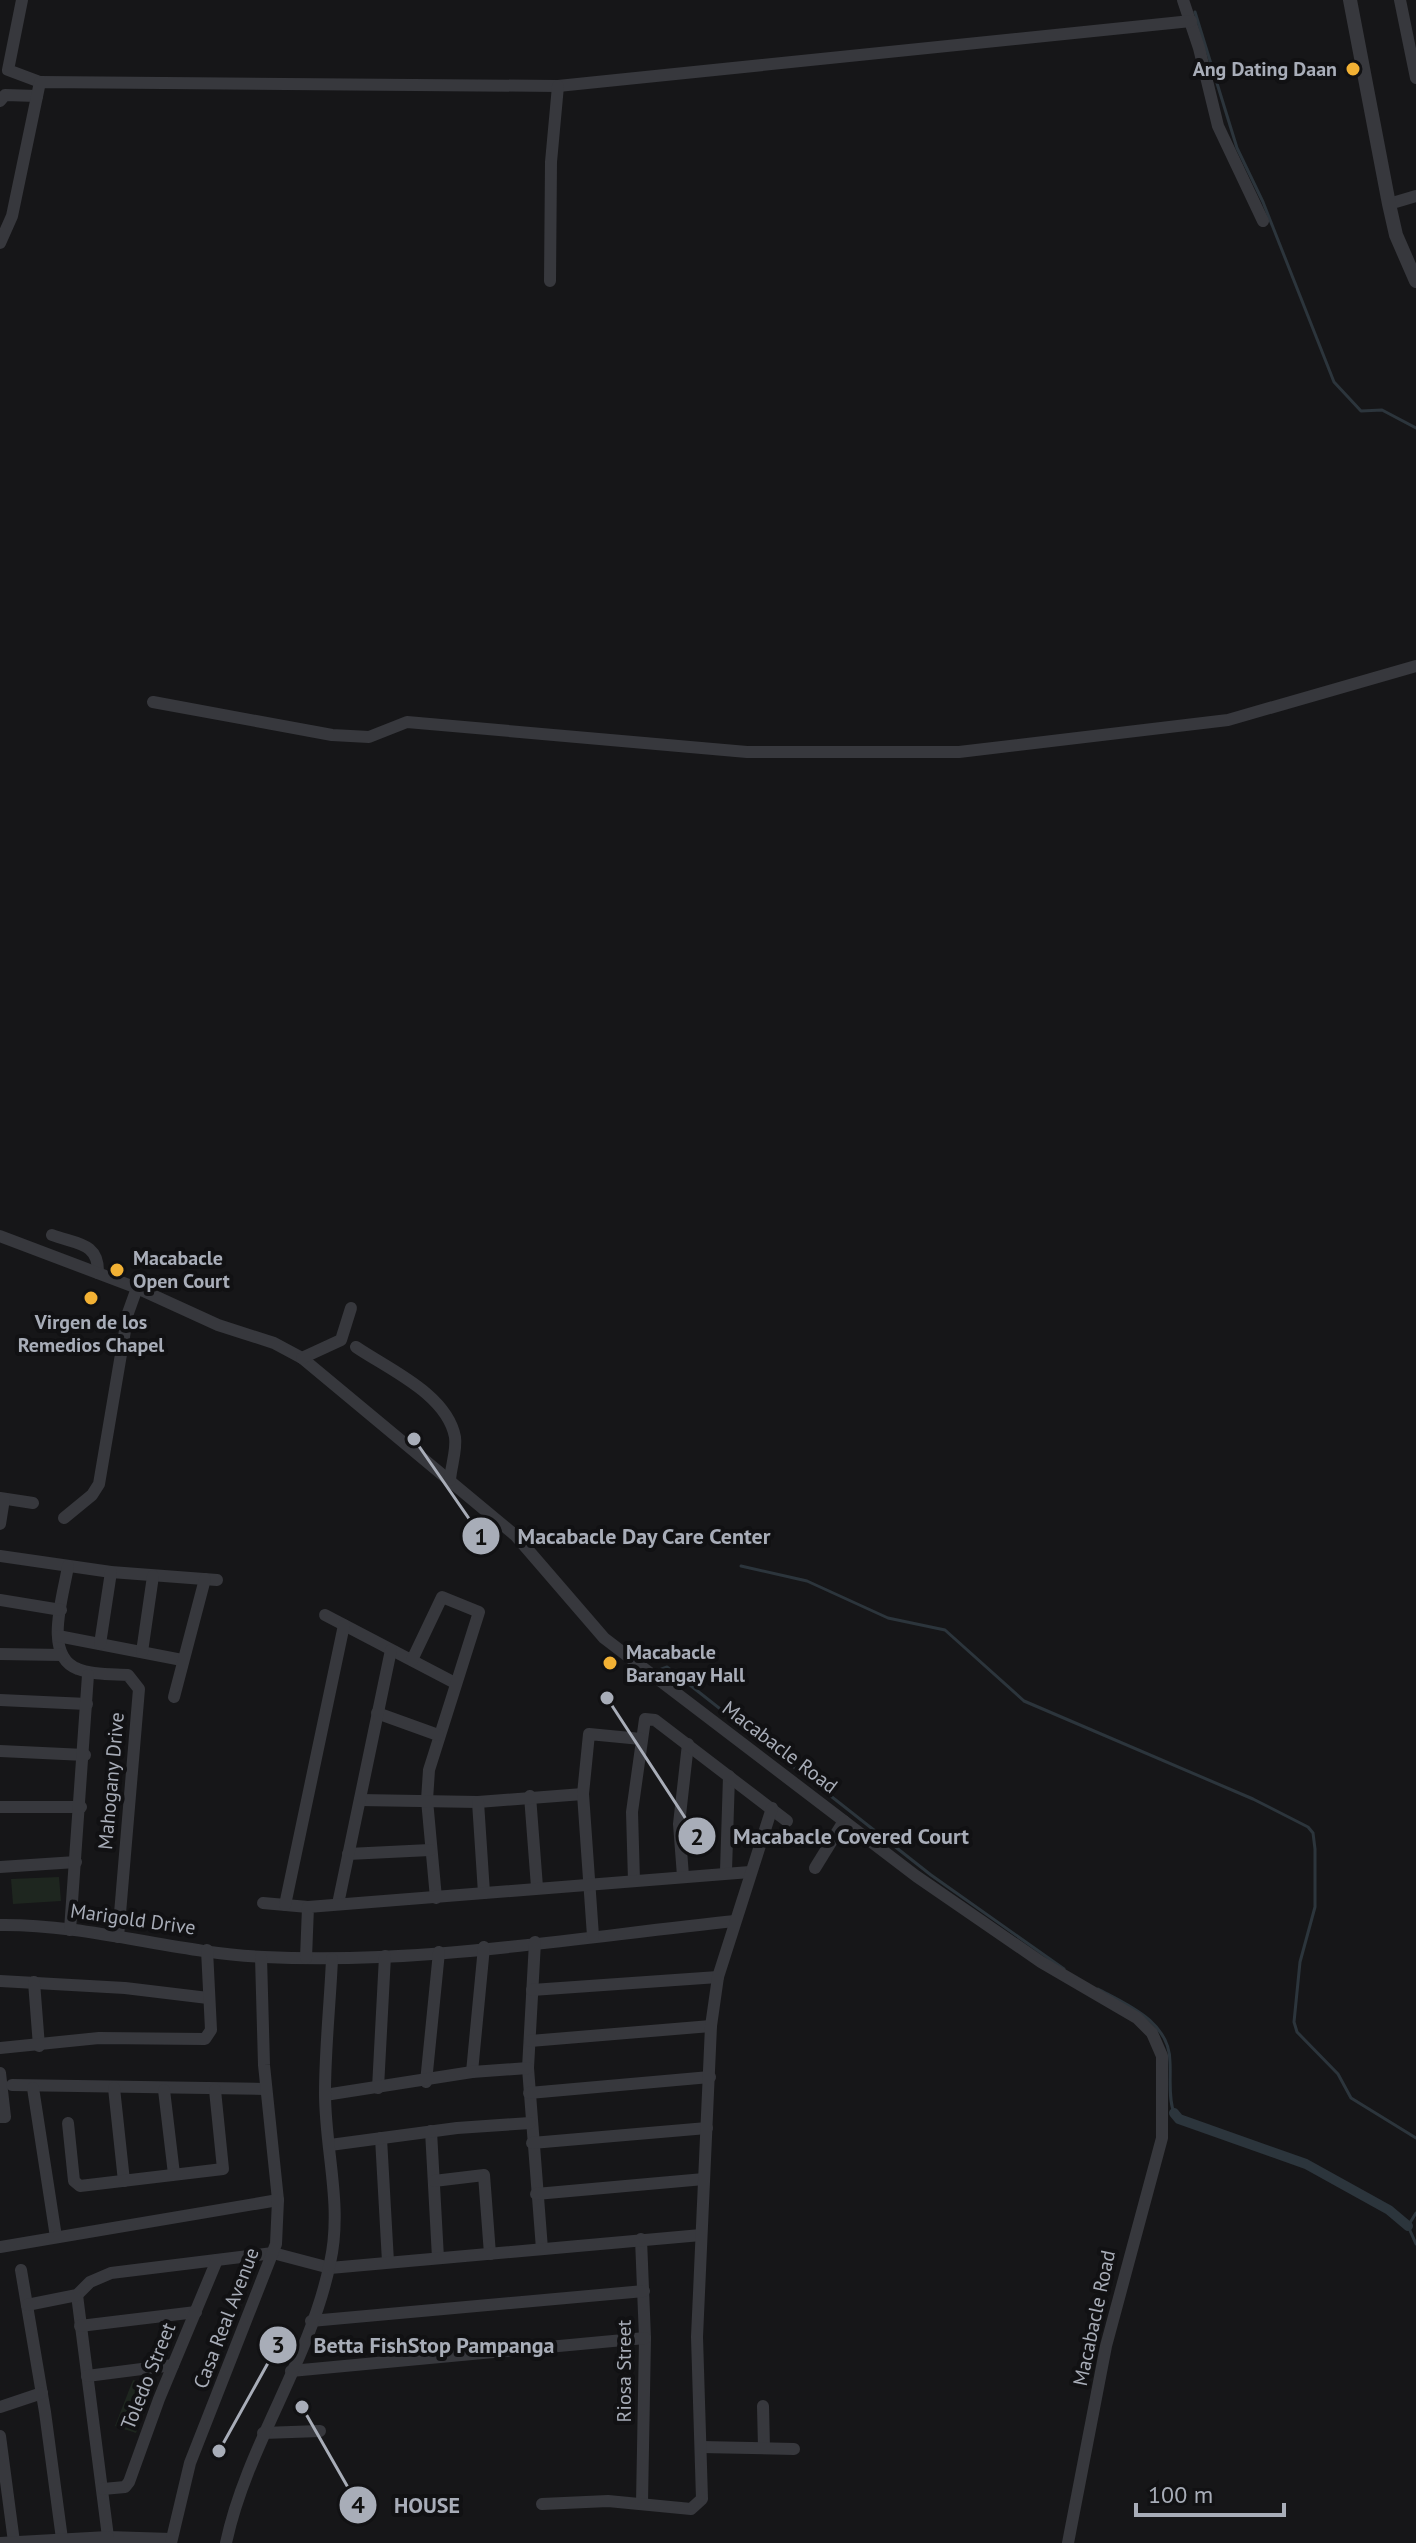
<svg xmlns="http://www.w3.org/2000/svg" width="1416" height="2543" viewBox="0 0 1416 2543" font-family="'PT Sans',sans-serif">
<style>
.pitch{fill:#1e261f}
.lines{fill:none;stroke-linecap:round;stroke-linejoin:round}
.stream{stroke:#2c353c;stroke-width:3}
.canal{stroke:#2c353c;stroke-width:10}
.minor{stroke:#37383d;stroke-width:12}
.tertiary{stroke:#37383d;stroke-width:14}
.poi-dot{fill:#f2b134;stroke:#111113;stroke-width:3}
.labels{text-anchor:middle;stroke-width:8;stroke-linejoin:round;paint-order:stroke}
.poi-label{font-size:20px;font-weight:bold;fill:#a8adb8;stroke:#111113;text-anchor:start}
.street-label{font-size:20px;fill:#a8adb8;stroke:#111113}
.leader{fill:none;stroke:#a8adb8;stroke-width:3}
.callout-dot{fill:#a8adb8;stroke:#111113;stroke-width:3}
.mark-label{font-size:24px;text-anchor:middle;font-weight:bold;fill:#111}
.callout-label{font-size:22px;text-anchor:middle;font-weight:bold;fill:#a8adb8;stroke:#111113;stroke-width:8;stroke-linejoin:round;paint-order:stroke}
</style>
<rect width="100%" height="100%" fill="#161618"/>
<g class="pitch">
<polygon points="59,1877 61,1901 13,1904 11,1879"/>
<polygon points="133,2380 154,2386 136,2433 115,2426"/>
</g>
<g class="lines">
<g class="stream">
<polyline points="1195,12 1237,148 1263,202 1334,382 1361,411 1382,410 1416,428"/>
<polyline points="741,1566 807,1581 888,1618 945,1630 1024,1701 1253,1799 1308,1827 1313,1833 1315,1849 1315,1907 1300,1962 1294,2022 1297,2032 1338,2074 1351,2098 1416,2138"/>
<polyline points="654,1672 667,1667 931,1875 1064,1969"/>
<path d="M1098 1989C1128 2005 1170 2022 1170 2062 1171 2078 1168 2097 1174 2113"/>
<polyline points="1306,2164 1337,2183"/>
<polyline points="1416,2213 1408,2226 1416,2244"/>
</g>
<polyline class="canal" points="1174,2113 1179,2119 1306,2164 1389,2210 1408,2226"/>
<g class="minor">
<polyline points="22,0 8,70 40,82"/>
<polyline points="1183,0 1199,48 1218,126 1263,221"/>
<polyline points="1400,0 1416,78"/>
<polyline points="0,101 5,95 37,96"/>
<polyline points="1389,204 1416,196"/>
<polyline points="0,243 12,216 40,82 558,86 1191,21"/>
<polyline points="550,281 551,162 558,86"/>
<polyline points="153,702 332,735 369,737 407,722 747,752 959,752 1228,720 1416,666"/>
<path d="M52 1235C76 1244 99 1242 98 1273"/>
<polyline points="0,1236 137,1288 218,1325 274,1343 302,1358 516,1536 604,1638 916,1876 1041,1962 1137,2018 1152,2033 1162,2056 1162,2138 1106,2346 1068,2543"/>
<path d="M356 1347C388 1369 447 1394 455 1437 457 1450 451 1466 450 1480"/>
<polyline points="302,1358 341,1340 351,1308"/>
<polyline points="0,1498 33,1503"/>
<polyline points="64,1518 92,1495 99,1484 128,1313 137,1288"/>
<polyline points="0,1524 4,1499"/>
<polyline points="0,1556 111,1572 217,1580"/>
<path d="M68 1566C64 1594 42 1656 78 1669 93 1675 112 1674 128 1675L139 1689 118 1937"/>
<polyline points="0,1600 61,1610"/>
<polyline points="325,1615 455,1683"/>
<polyline points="58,1636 182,1660"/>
<polyline points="100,1644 111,1572"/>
<polyline points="142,1652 153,1576"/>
<polyline points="0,1654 62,1655"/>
<polyline points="412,1660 442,1597 479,1612 429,1770 427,1800 436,1898"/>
<polyline points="174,1697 205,1579"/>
<polyline points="0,1700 87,1704"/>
<polyline points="377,1713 438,1735"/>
<polyline points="0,1751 85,1755"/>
<polyline points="530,1796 537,1887"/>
<polyline points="360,1800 478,1802 583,1794"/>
<polyline points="478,1802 484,1893"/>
<polyline points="0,1807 81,1807"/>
<polyline points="348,1854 430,1850"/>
<polyline points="0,1867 76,1862"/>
<polyline points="815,1868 844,1821"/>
<polyline points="726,1871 729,1776"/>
<polyline points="683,1876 679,1824 688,1744"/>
<polyline points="634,1881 632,1812 645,1719 655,1720 787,1821"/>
<polyline points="263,1903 308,1907"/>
<polyline points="338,1904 391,1650"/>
<polyline points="285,1905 344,1625"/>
<path d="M0 1925C89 1924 176 1953 264 1957 421 1965 580 1937 735 1921"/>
<polyline points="70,1930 88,1675"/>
<polyline points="593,1936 583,1794 589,1734 641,1739"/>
<polyline points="535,1942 528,2068 542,2249"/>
<polyline points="306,1958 308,1907 750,1872"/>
<polyline points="0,1981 125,1988 208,1998"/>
<polyline points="34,1982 39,2046"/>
<polyline points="532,1990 718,1977"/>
<polyline points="530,2041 711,2026"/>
<polyline points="0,2048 99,2038 205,2039 211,2030 207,1950"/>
<polyline points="472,2072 484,1947"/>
<polyline points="0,2073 5,2117 0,2117"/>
<polyline points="426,2082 439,1952"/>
<polyline points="12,2085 265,2089"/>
<polyline points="33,2088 56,2237"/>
<polyline points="114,2088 124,2181"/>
<polyline points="378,2088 385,1956"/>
<polyline points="164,2090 174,2174"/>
<polyline points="529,2093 710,2077"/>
<polyline points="325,2095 472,2072 528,2068"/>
<polyline points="68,2123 74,2181 80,2186 223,2169 215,2090"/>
<polyline points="431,2131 438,2258"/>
<polyline points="381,2138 388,2262"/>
<polyline points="532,2143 707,2128"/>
<polyline points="330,2145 457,2128 530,2123"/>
<polyline points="434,2181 484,2175 490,2254"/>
<polyline points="536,2194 704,2179"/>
<polyline points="641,2239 645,2338 642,2503"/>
<polyline points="0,2247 278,2200"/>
<polyline points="21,2270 45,2412 62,2539"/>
<polyline points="77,2295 108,2537 171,2539"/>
<polyline points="27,2305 77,2295 90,2282 111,2273 273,2253 330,2268 701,2235"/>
<polyline points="311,2321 644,2291"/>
<polyline points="80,2326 196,2312"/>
<polyline points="291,2371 645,2338"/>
<polyline points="87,2376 173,2365"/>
<polyline points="763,2406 764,2448"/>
<polyline points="0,2407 42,2393"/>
<polyline points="263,2433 320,2431"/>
<polyline points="0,2436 14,2542"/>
<polyline points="701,2447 794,2449"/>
<polyline points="103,2489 125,2487 129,2482 159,2399 217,2260"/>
<polyline points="542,2504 608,2501 691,2509 702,2499 697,2337 711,2026 718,1977 772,1808"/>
<polyline points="0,2543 108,2537 108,2543"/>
<polyline points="171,2543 190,2463 276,2244 278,2200 264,2065 261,1957"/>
<path d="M226 2543C247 2445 310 2361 330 2263 343 2205 325 2151 325 2093 325 2049 330 2004 332 1959"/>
</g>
<polyline class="tertiary" points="1350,0 1389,204 1396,235 1416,281"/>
</g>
<g class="poi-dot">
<circle cx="1353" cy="69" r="8"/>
<circle cx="117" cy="1270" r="8"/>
<circle cx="91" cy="1298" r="8"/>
<circle cx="610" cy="1663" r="8"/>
</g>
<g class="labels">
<g class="poi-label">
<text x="1337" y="76" text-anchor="end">Ang Dating Daan</text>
<text x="133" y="1265">Macabacle<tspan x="133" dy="23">Open Court</tspan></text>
<text x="91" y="1329" text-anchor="middle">Virgen de los<tspan x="91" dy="23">Remedios Chapel</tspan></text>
<text x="626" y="1659">Macabacle<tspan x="626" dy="23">Barangay Hall</tspan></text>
</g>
<g class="street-label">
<text transform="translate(780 1747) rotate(37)" y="7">Macabacle Road</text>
<text transform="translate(111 1781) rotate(-85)" y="7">Mahogany Drive</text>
<text transform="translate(133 1919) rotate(8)" y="7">Marigold Drive</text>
<text transform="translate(226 2318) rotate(-69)" y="7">Casa Real Avenue</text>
<text transform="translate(1094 2318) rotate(-78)" y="7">Macabacle Road</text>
<text transform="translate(624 2371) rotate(-90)" y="7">Riosa Street</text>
<text transform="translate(148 2376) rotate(-68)" y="7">Toledo Street</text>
</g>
</g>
<path class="leader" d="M414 1439L481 1536M607 1698L697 1836M219 2451L278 2345M302 2407L358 2505"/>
<g class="callout-dot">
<circle cx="414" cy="1439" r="8"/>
<circle cx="607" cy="1698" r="8"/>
<circle cx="219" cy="2451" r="8"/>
<circle cx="302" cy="2407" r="8"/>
<circle cx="481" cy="1536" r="20"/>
<circle cx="697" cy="1836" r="20"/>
<circle cx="278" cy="2345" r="20"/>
<circle cx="358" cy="2505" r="20"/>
</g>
<g class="mark-label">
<text x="481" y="1545">1</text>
<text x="697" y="1845">2</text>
<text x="278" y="2353">3</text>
<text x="358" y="2513">4</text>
</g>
<g class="callout-label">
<text x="644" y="1544">Macabacle Day Care Center</text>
<text x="851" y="1844">Macabacle Covered Court</text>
<text x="434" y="2353">Betta FishStop Pampanga</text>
<text x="427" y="2513">HOUSE</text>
</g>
<path d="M1136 2503v12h148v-12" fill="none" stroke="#a8adb8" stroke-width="4"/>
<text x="1148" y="2503" font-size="24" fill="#a8adb8" stroke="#111113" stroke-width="6" paint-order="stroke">100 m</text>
</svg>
